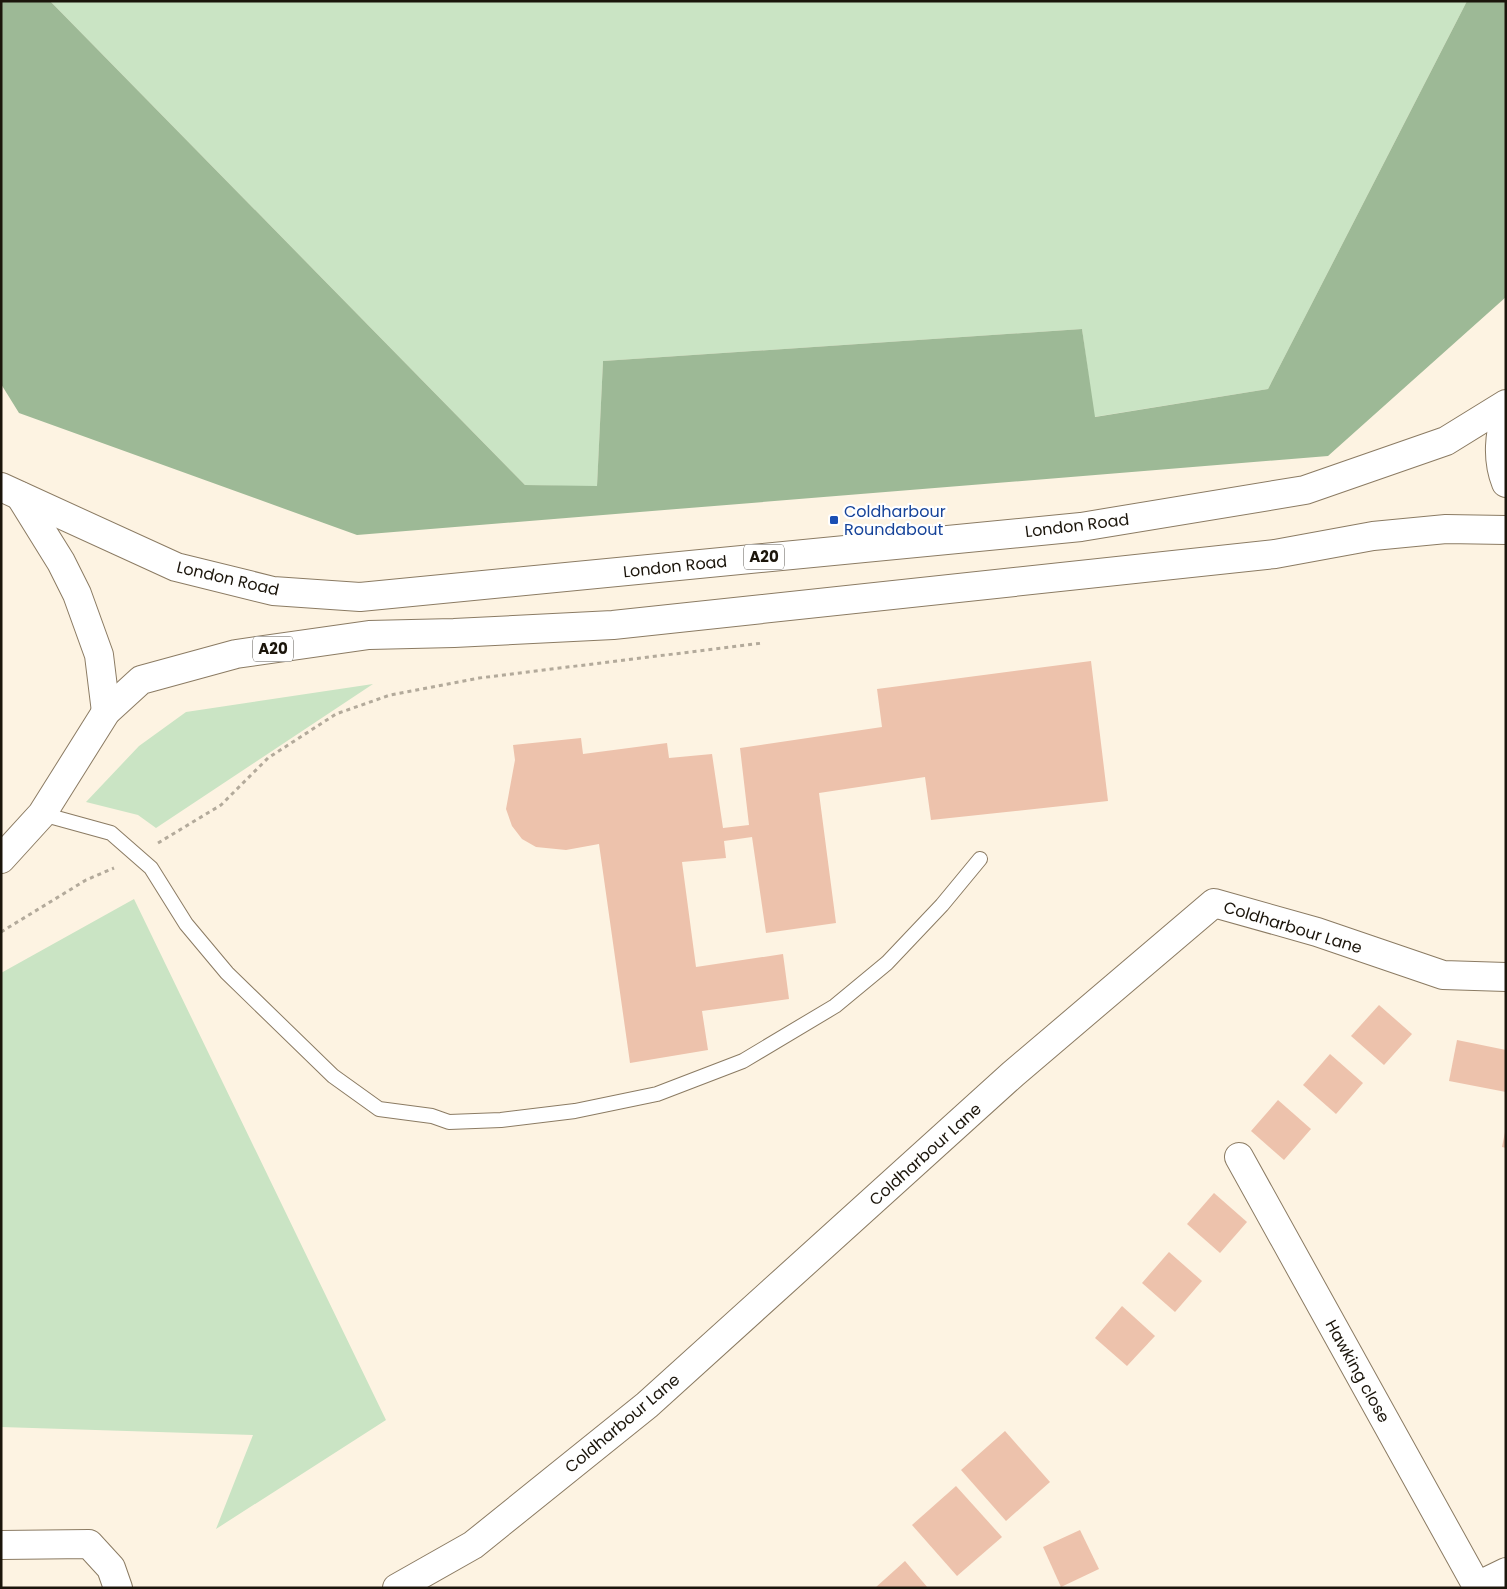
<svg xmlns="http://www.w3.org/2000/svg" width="1507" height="1589" viewBox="0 0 1507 1589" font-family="Poppins,sans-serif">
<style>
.green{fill:#cae4c4}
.forest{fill:#9db996}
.building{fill:#edc2ac}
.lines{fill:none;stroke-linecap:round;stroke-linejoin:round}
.service-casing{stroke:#8b7b63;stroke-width:16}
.minor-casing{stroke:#8b7b63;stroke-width:30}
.primary-casing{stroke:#8b7b63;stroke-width:30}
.path{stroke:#b3aa9b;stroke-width:3;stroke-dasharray:4 4;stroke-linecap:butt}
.service{stroke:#fff;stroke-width:14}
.minor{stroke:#fff;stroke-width:28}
.primary{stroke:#fff;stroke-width:28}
.transit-dot{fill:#1a4fb4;stroke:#fff;stroke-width:2}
.labels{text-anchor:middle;stroke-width:4.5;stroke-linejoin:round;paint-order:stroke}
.shield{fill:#fff;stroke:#5f5b54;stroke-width:1}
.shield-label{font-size:15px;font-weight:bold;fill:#1b150b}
.transit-label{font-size:16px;fill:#164399;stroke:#fff;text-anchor:start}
.street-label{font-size:16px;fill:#1b150b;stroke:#fff}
</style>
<rect width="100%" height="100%" fill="#fdf3e2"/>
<g class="green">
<polygon points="50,1 1467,1 1268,389 1094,417 1082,329 603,361 597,487 525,485"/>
<polygon points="373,684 156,828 138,815 86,802 139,746 186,712"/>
<polygon points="134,899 386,1420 216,1529 253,1435 1,1427 1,973"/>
</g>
<polygon class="forest" points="1,1 50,1 525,485 597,486 603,361 1082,329 1095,417 1268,389 1467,1 1506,1 1506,297 1328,456 357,535 19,413 1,384"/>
<g class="building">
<polygon points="1091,661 1108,801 931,820 925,777 819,793 836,923 766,933 752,837 724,841 726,858 682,862 696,967 783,954 789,999 702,1011 708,1050 630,1063 599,844 566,850 536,847 522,839 512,826 506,809 515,760 513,745 581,738 583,754 667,743 669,758 712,754 723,828 749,825 740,748 882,727 877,689"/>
<polygon points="1379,1005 1412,1034 1384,1065 1351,1036"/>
<polygon points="1457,1040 1506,1050 1506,1092 1449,1081"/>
<polygon points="1330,1054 1363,1083 1336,1114 1303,1085"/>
<polygon points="1278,1100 1311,1129 1284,1160 1251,1131"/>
<polygon points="1505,1132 1506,1132 1506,1148 1502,1147"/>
<polygon points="1214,1193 1247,1222 1220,1253 1187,1224"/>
<polygon points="1169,1252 1202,1281 1175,1312 1142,1283"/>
<polygon points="1122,1306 1155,1336 1127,1366 1095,1338"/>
<polygon points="1005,1431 1050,1482 1006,1521 961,1470"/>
<polygon points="956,1486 1002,1537 957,1576 912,1525"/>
<polygon points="1080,1530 1099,1569 1061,1587 1043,1547"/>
<polygon points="905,1561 928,1588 875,1588"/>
</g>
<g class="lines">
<defs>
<polyline id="service" points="42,814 111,833 151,868 186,924 227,973 333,1076 379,1109 432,1116 449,1122 501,1120 575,1111 657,1094 743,1061 835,1006 887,963 942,905 980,859"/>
<g id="minor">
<polyline points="1239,1157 1478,1588"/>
<polyline points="1,1545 89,1544 111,1568 118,1588"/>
<polyline points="1477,1586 1506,1572"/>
<polyline points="397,1588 473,1545 647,1405 1013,1074 1214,903 1317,932 1443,975 1506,977"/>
</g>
<g id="primary">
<path d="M1506 409C1500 434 1496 458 1506 483"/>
<polyline points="1,487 176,567 273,591 360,597 1081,527 1305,490 1446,441 1506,404"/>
<polyline points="20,496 61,562 77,594 99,655 106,712"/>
<polyline points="1,859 42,814 106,712 141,680 236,654 369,635 454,633 613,625 1275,554 1373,536 1446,529 1506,530"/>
</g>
</defs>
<use href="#service" class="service-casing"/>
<use href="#minor" class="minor-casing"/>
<use href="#primary" class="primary-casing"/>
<g class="path">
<polyline points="158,843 221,805 268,758 336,714 390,695 479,678 763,643"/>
<polyline points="1,932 86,880 114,868"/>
</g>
<use href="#service" class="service"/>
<use href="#minor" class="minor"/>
<use href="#primary" class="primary"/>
</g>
<rect class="transit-dot" x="829" y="515" width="10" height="10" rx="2.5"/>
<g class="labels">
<g class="shield">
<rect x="744" y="544.5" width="40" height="25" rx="4"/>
<rect x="253" y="636.5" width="40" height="25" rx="4"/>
</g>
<g class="shield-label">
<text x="764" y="562">A20</text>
<text x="273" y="654">A20</text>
</g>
<g class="transit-label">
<text x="844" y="517">Coldharbour<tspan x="844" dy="18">Roundabout</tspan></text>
</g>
<g class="street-label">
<text transform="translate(1077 525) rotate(-7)" y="6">London Road</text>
<text transform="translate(675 566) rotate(-6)" y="6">London Road</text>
<text transform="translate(228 578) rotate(13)" y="6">London Road</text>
<text transform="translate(1293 927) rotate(17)" y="6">Coldharbour Lane</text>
<text transform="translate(925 1154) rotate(-42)" y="6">Coldharbour Lane</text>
<text transform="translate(1358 1371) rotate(61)" y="6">Hawking close</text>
<text transform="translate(622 1423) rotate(-40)" y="6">Coldharbour Lane</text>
</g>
</g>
<rect width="1507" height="1589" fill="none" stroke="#1b150b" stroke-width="5"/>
</svg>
